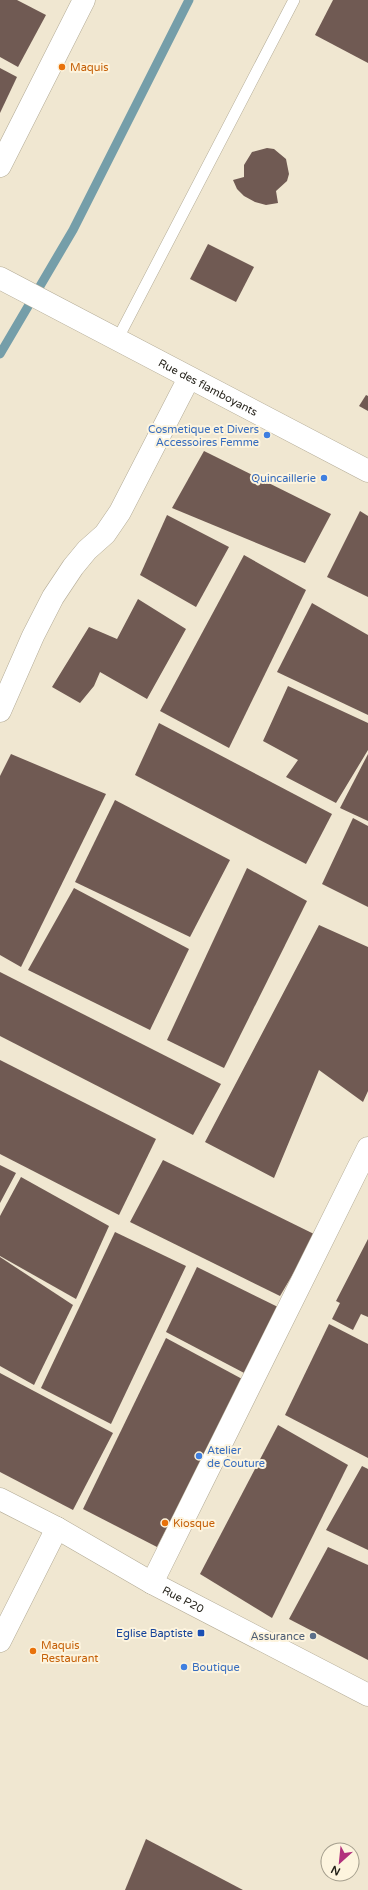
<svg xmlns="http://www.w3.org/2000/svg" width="368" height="1890" viewBox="0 0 368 1890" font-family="'Varela Round',sans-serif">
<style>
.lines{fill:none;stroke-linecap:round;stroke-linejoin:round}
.stream{stroke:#759ea9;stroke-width:9}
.building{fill:#705a53}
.service-casing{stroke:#b3ab96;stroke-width:12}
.minor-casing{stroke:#b3ab96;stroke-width:23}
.tertiary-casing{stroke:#b3ab96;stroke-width:23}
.service{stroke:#fff;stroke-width:11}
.minor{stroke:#fff;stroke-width:22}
.tertiary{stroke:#fff;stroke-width:22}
.food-dot{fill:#e8710a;stroke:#fdf4de;stroke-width:1.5}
.shop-dot{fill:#3f7fe0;stroke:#fdf4de;stroke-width:1.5}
.transit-dot{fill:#1a4fb4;stroke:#fdf4de;stroke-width:1.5}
.service-dot{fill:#5c6f8a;stroke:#fdf4de;stroke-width:1.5}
.labels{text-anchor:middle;stroke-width:4;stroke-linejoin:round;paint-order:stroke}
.food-label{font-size:11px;fill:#c56008;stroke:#fdf4de;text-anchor:start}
.street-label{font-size:11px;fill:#221f17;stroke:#fdf4de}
.shop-label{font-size:11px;fill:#366cbe;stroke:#fdf4de;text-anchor:end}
.transit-label{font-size:11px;fill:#164399;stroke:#fdf4de;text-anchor:end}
.service-label{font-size:11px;fill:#4e5e75;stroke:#fdf4de;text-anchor:end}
</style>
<rect width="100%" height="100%" fill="#f0e7d1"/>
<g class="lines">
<polyline class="stream" points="0,354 73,230 189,0"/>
</g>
<g class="building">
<polygon points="0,0 17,0 46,15 18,67 0,57"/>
<polygon points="333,0 368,0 368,63 315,35"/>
<polygon points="0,68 17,77 0,113"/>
<polygon points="267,148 274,149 286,159 289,174 287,181 276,191 278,203 266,205 255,202 244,196 237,189 233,180 244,177 244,165 252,152"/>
<polygon points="208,244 254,267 236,302 190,279"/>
<polygon points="366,395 368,396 368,411 359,406"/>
<polygon points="204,451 331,514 305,563 172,508"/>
<polygon points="360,511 368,516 368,597 327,577"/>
<polygon points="167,515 229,547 196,607 140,575"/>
<polygon points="244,555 306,590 229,748 160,711"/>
<polygon points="138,599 186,629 147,699 100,672 94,686 80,703 52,687 89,627 117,639"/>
<polygon points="312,603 368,635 368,715 277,672"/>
<polygon points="288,686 368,723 368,750 336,803 286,777 298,760 263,741"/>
<polygon points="159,723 332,814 306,864 135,775"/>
<polygon points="11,754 106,794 21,967 0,955 0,776"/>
<polygon points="368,754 368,821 340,808"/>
<polygon points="115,800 230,860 190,937 75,882"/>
<polygon points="353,818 368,826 368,907 322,884"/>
<polygon points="247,868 307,901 224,1068 167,1040"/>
<polygon points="74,888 189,949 150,1030 28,970"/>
<polygon points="319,925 368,947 368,1091 363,1102 319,1070 274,1178 205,1142"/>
<polygon points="0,972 221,1084 193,1135 0,1036"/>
<polygon points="0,1060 156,1139 119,1215 0,1154"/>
<polygon points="163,1160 316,1235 280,1296 130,1222"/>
<polygon points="0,1165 16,1173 0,1203"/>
<polygon points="21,1177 109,1226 76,1299 0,1256 0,1216"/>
<polygon points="115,1232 186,1266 111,1424 41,1388"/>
<polygon points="368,1239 368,1317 361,1314 353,1330 332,1319 340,1303 336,1301"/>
<polygon points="0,1257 73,1305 34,1385 0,1366"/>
<polygon points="197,1267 280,1308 248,1375 166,1332"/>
<polygon points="329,1324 368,1344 368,1458 285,1415"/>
<polygon points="166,1338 244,1380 157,1547 83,1509"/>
<polygon points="0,1373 113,1433 73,1510 0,1472"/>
<polygon points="278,1425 348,1465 272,1618 200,1574"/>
<polygon points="362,1466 368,1469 368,1550 326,1530"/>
<polygon points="328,1547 368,1565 368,1660 289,1619"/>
<polygon points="146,1839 243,1890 125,1890"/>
</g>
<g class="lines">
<defs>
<polyline id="service" points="117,340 294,0"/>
<g id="minor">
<polyline points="0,166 84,0"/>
<path id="s1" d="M0 278 368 471"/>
<polyline points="0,711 33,636 53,597 73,567 87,550 105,534 120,512 189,378"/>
<polyline points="152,1583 368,1148"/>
<polyline points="0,1641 57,1528"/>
</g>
<g id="tertiary">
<path id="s2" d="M0 1499 57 1528 152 1583 368 1695"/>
</g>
</defs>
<use href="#service" class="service-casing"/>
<use href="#minor" class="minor-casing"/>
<use href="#tertiary" class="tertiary-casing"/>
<use href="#service" class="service"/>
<use href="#minor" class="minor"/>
<use href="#tertiary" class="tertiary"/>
</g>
<g class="food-dot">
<circle cx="62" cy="67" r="4"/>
<circle cx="165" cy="1523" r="4"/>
<circle cx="33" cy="1651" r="4"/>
</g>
<g class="shop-dot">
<circle cx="267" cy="435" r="4"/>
<circle cx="324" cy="478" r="4"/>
<circle cx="199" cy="1456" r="4"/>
<circle cx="184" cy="1667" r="4"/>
</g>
<rect class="transit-dot" x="197" y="1629" width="8" height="8" rx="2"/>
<circle class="service-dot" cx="313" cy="1636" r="4"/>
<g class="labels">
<g class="food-label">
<text x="70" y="71">Maquis</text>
<text x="173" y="1527">Kiosque</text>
<text x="41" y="1649">Maquis<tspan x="41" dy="13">Restaurant</tspan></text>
</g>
<g class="street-label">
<text dy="4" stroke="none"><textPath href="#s1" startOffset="235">Rue des flamboyants</textPath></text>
<text dy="4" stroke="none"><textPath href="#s2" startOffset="209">Rue P20</textPath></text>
</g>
<g class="shop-label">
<text x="259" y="433">Cosmetique et Divers<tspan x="259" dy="13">Accessoires Femme</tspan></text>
<text x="316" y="482">Quincaillerie</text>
<text x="207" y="1454" text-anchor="start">Atelier<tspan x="207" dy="13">de Couture</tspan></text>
<text x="192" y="1671" text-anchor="start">Boutique</text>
</g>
<g class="transit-label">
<text x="193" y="1637">Eglise Baptiste</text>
</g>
<g class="service-label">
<text x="305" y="1640">Assurance</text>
</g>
</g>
<g transform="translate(340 1862) rotate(207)"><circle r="19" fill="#fdf4de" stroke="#a59f8e"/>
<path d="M0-3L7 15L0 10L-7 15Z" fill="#b1307c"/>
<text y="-6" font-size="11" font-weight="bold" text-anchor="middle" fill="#221f17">N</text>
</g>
</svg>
